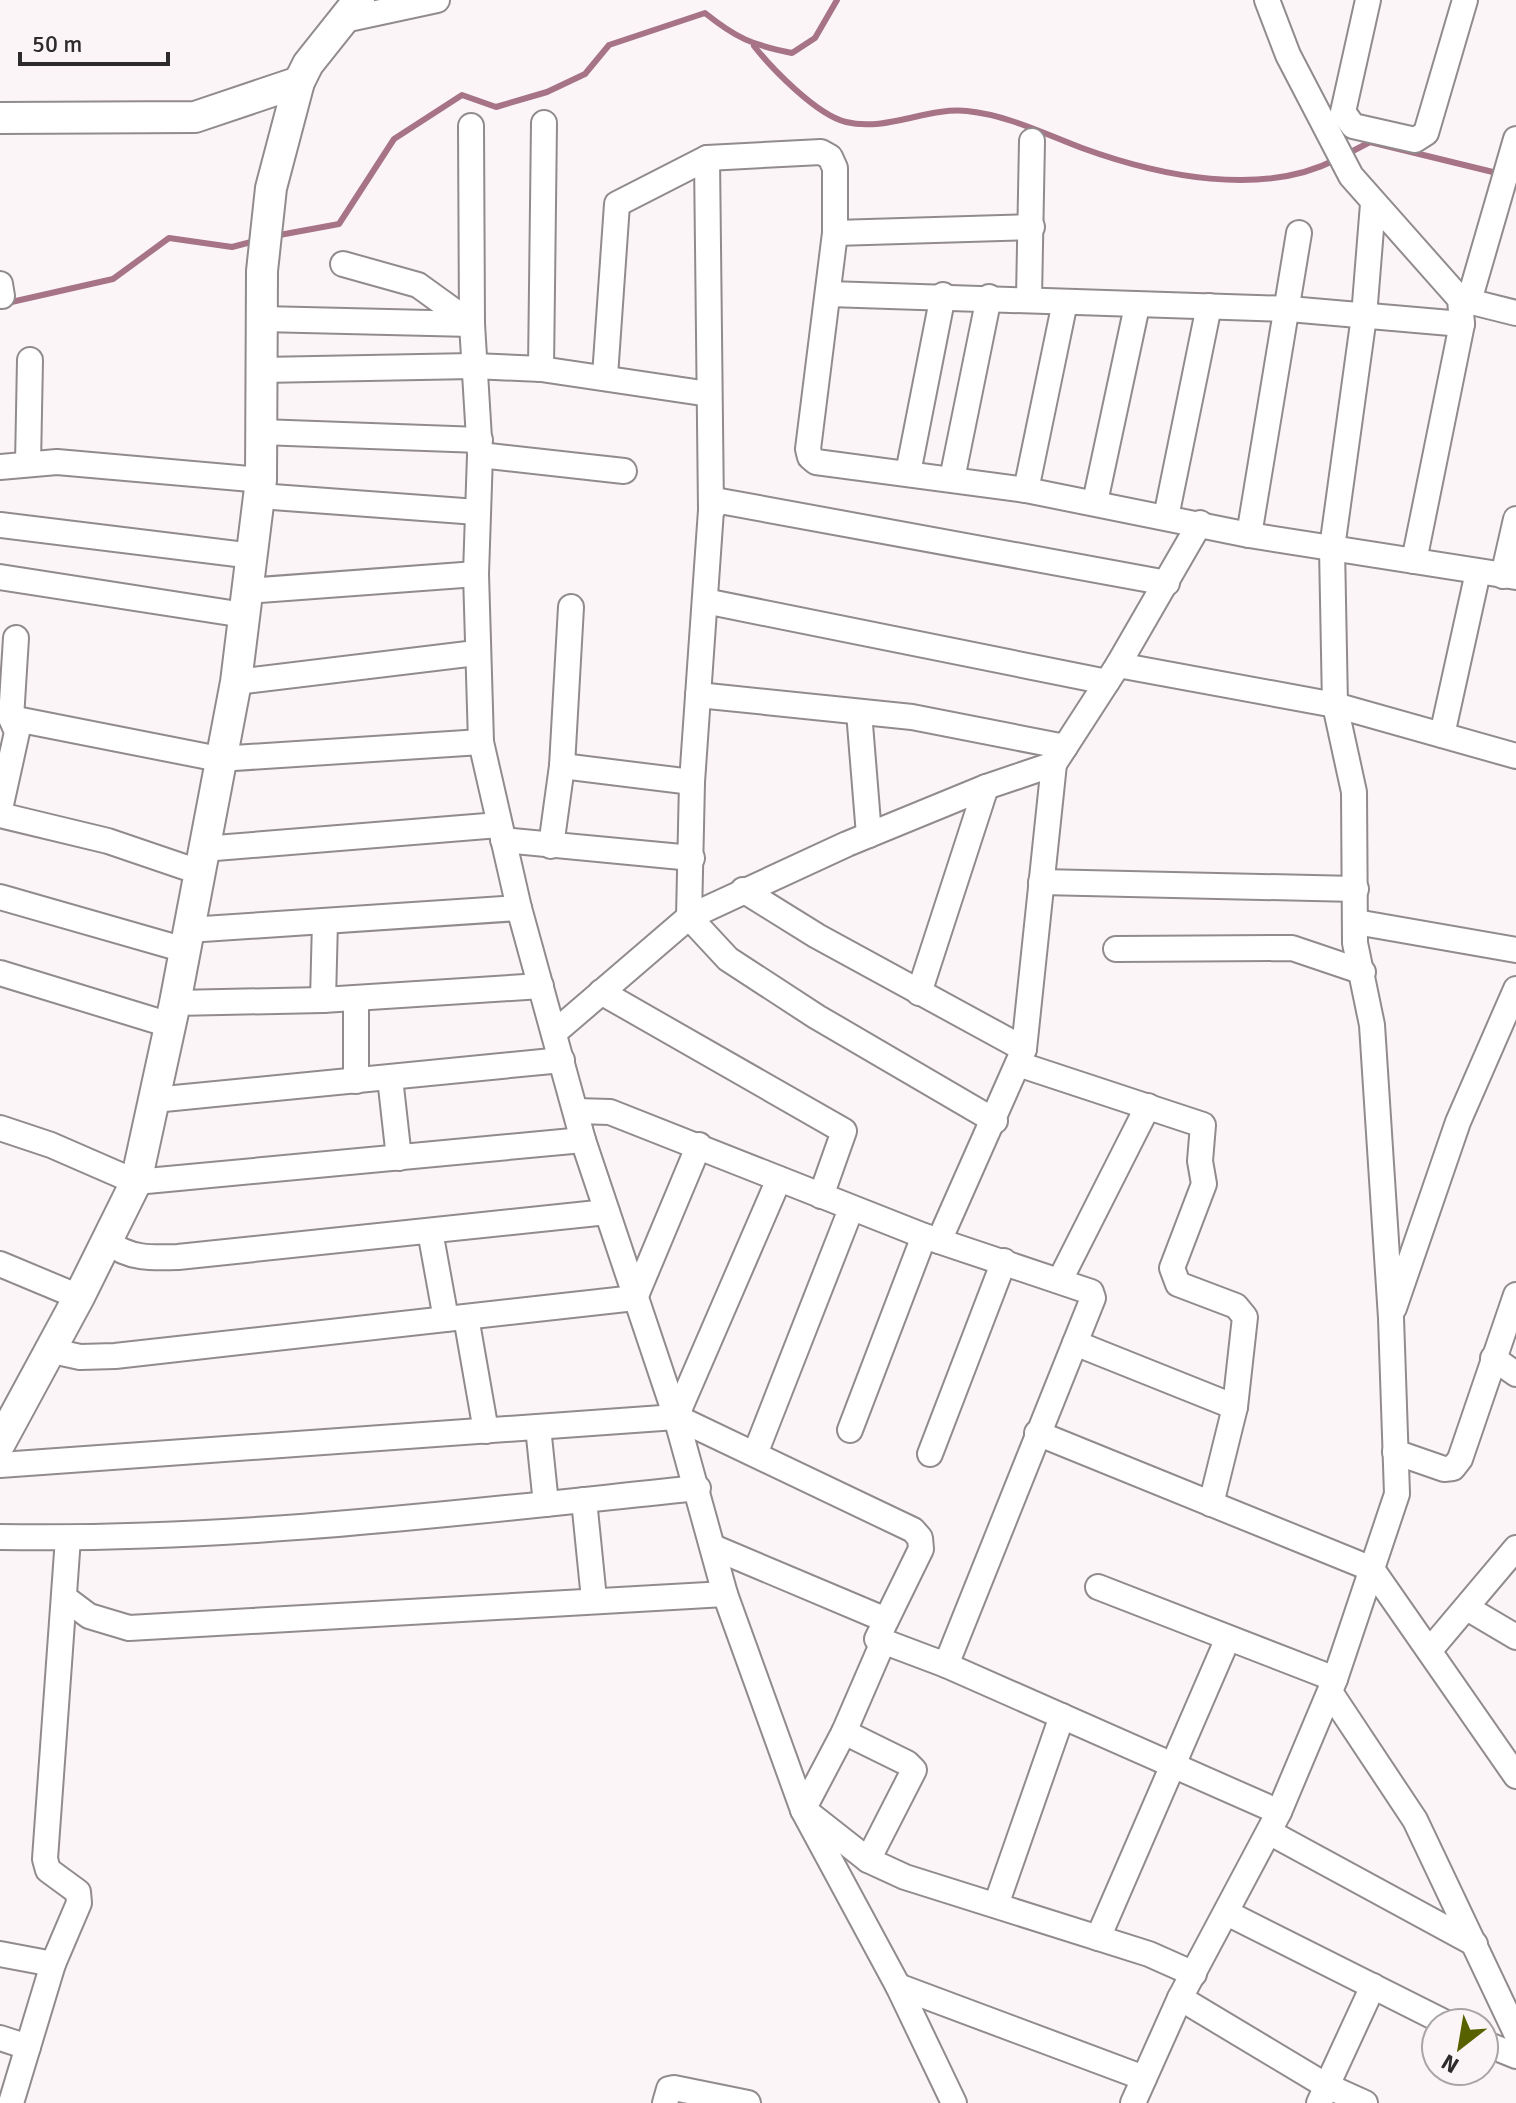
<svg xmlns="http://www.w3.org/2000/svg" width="1516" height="2103" viewBox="0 0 1516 2103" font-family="Signika,sans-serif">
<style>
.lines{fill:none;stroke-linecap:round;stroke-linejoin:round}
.stream{stroke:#a77387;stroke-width:6}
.minor-casing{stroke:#918b8d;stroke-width:28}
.tertiary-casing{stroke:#918b8d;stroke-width:34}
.minor{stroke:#fff;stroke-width:24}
.tertiary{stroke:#fff;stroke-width:30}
</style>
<rect width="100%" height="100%" fill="#fcf5f7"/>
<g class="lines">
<g class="stream">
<path d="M754 46C772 69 817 115 846 122 886 132 927 107 967 111 1007 115 1045 134 1082 148 1159 176 1262 198 1337 159"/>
<polyline points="1347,154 1370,142 1501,174"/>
<path d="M274 236 339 224 394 139 462 95 496 107 547 92 585 74 609 45 705 13C736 38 752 45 792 53L815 38 837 0"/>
<polyline points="7,303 113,279 169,238 232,247 255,241"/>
</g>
<defs>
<g id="minor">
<polyline points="1267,0 1288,55 1351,176 1460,299 1462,324 1414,561"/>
<polyline points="1368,0 1343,112 1353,126 1415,140 1426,133 1465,0"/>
<polyline points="344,20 437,0"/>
<polyline points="471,126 472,324 480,455 476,574 481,742 519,908 583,1140 676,1417 725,1594 803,1810 898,1986 954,2103"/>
<polyline points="707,158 711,510 692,782 689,917 728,959 817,1017 995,1121"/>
<polyline points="835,233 1032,227"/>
<polyline points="343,264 418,285 472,324"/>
<polyline points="0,284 2,296"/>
<polyline points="829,294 1289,309 1462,324"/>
<polyline points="1029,298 1032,141"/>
<polyline points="1460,299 1516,313"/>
<polyline points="1469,301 1516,139"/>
<polyline points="262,319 472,324"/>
<polyline points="541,369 544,123"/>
<polyline points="262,370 473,366 541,369 709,394"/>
<polyline points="605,376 617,204 707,158 821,152 830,157 835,168 835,233 808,449 810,457 816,462 1026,490 1249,535 1516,577"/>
<polyline points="261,432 480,440"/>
<polyline points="480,455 624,471"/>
<polyline points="28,464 30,360"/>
<polyline points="0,467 57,462 261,480"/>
<polyline points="908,473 943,295"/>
<polyline points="952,479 989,297"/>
<polyline points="1026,490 1065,302"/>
<polyline points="259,496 477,512"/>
<polyline points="1095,502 1137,306"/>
<polyline points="711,510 720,501 1167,583"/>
<polyline points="1166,517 1209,306"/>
<polyline points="0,525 253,556"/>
<polyline points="1249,535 1299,233"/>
<polyline points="1503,576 1516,519"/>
<polyline points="0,577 244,615"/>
<polyline points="246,591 476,574"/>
<polyline points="705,601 1107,682"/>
<polyline points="1118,665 1335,705 1516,756"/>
<polyline points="236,682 476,653"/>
<polyline points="698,695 912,717 1065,747"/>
<polyline points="859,712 869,835"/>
<polyline points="11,718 219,759 481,742"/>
<polyline points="1442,735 1478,572"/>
<polyline points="562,766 692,782"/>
<polyline points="0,809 17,732 11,718 16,638"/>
<polyline points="0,815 108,841 199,872"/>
<polyline points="503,840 692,858"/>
<polyline points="551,846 562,766 571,607"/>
<polyline points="203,849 499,825"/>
<polyline points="1041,882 1356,889"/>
<polyline points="743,890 817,936 1024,1049"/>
<polyline points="0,897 185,950"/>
<polyline points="1356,922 1516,950"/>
<polyline points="188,930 519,908"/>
<polyline points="1116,949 1292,948 1363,972"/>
<polyline points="0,973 170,1025"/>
<polyline points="601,992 844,1131 821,1196"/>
<polyline points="919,993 986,787"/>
<polyline points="356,998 356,1081"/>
<polyline points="323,1000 325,921"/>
<polyline points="175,1003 323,1000 541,986"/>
<polyline points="554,1033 689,917 847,844 986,787 1054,764"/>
<polyline points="1018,1064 1203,1125 1200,1161 1204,1184 1172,1268 1178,1284 1236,1306 1245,1317 1235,1407 1211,1504"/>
<polyline points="390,1078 399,1158"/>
<polyline points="154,1100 562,1060"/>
<polyline points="576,1111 610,1112 924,1236 1091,1292 1093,1298 946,1665"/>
<polyline points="0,1128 51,1145 136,1182 583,1140"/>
<polyline points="430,1231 446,1319"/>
<polyline points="939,1241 1024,1049 1054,764 1118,665 1200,523"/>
<path d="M108 1242C129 1259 152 1258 178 1257L607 1212"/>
<polyline points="0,1264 79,1297"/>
<polyline points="1060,1280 1148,1106"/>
<polyline points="1394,1308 1458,1122 1516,989"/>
<polyline points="466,1317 486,1431"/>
<polyline points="1075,1343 1235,1407"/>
<polyline points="48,1350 80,1357 115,1356 635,1298 699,1145"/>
<polyline points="1493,1358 1516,1374"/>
<polyline points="676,1417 779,1179"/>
<polyline points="538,1427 546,1504"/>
<polyline points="850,1430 924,1236"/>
<polyline points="1037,1433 1372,1569 1516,1776"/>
<polyline points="1395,1452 1444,1469 1453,1468 1460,1459 1516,1295"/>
<polyline points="755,1454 851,1209"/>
<polyline points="930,1454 1004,1261"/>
<polyline points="0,1465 676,1417 913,1530 920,1538 921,1549 877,1639 946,1665 1279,1812"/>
<polyline points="584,1500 594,1599"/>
<path d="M0 1537C234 1541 466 1512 698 1488"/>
<polyline points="713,1547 886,1620"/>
<polyline points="1098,1587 1335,1679"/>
<polyline points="65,1598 89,1616 129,1628 725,1594"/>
<polyline points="1467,1608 1516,1637"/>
<polyline points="1430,1650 1516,1548"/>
<polyline points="1330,1692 1415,1820 1516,2033"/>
<polyline points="844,1732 907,1763 914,1770 868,1860"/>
<polyline points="803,1810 844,1732 883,1642"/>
<polyline points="812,1816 868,1860 905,1877 1149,1954 1194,1974"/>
<polyline points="1269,1832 1475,1944"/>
<polyline points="996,1905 1062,1716"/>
<polyline points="1227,1913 1446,2023"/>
<polyline points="1098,1938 1228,1638"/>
<polyline points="0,1954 53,1964"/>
<polyline points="898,1986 1144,2078"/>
<polyline points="1180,1998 1325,2085 1365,2103"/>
<polyline points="0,2038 28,2047"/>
<polyline points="1484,2043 1516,2056"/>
<polyline points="11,2103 53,1964 79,1903 78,1892 48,1870 45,1859 68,1538"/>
<polyline points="665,2103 669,2089 674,2088 748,2103"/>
<polyline points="1133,2103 1180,1998 1279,1812 1335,1679 1397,1494 1391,1318 1372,1025 1355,943 1354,792 1335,705 1332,548 1364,316 1373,204"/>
<polyline points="1319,2103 1373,1986"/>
</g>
<g id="tertiary">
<polyline points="0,118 195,117 299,82"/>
<polyline points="0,1443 79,1297 136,1182 175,1003 236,682 261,480 262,271 271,188 299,82 308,64 359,0"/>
</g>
</defs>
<use href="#minor" class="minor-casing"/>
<use href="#tertiary" class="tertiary-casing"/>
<use href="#minor" class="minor"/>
<use href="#tertiary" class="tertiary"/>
</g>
<g transform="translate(1460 2047) rotate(211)"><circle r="38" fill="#fcf5f7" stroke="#a9a4a5" stroke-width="2"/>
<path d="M0-6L14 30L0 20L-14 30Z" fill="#586100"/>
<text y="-12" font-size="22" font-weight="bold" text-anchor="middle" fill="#2d2b2b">N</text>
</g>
<path d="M20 52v12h148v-12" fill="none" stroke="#2d2b2b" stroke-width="4"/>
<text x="32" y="52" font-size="24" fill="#2d2b2b" stroke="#fcf5f7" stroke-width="6" paint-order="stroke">50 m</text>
</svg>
